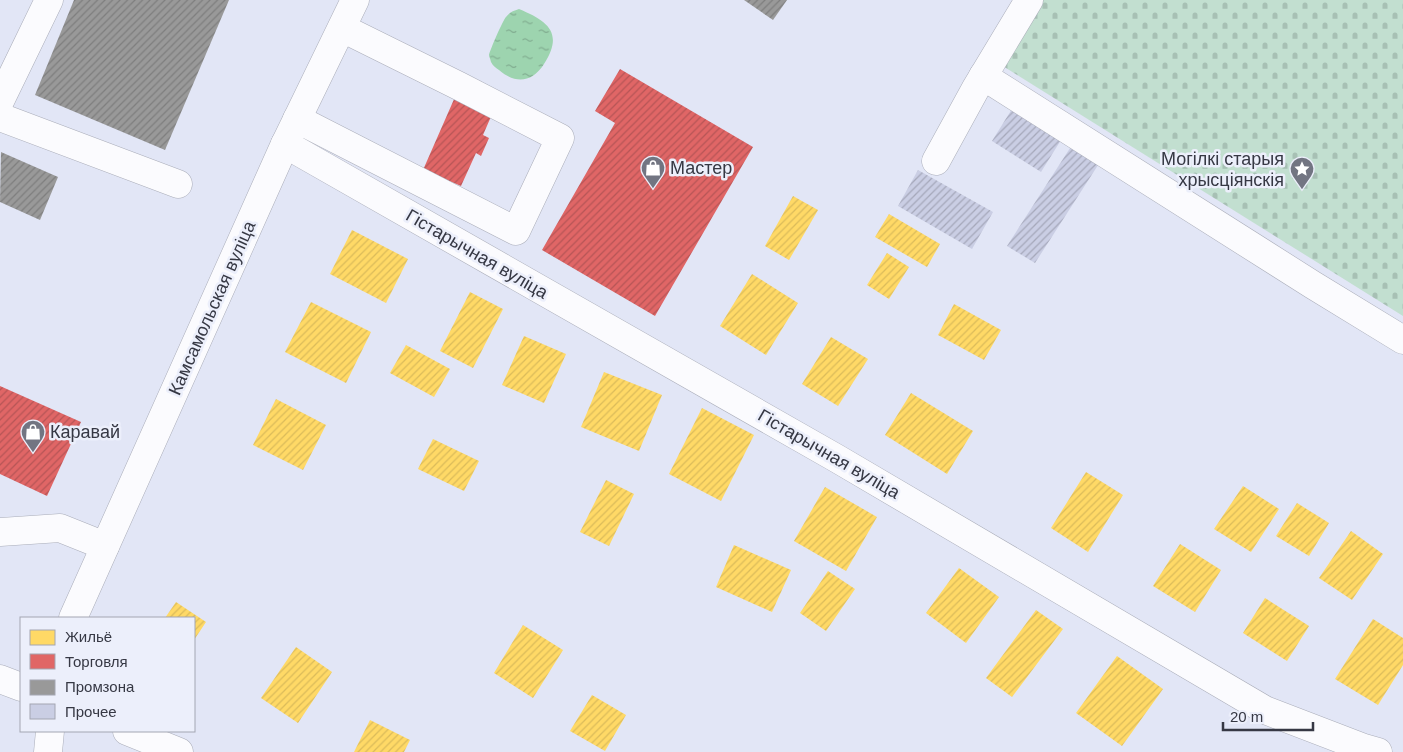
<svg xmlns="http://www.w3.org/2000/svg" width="1403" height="752" viewBox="0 0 1403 752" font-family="Arial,sans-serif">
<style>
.cemetery{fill:url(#cemetery-stones)}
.water{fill:url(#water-ripples)}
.homes{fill:url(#homes-hatch)}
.shops{fill:url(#shops-hatch)}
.industry{fill:url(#industry-hatch)}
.building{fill:url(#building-hatch)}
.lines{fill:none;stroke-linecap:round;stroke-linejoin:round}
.minor-casing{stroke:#aaadb9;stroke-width:29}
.major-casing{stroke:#aaadb9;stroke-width:29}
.minor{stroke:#fbfbfe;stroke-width:28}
.major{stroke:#fbfbfe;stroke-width:28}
.labels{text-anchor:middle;stroke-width:5;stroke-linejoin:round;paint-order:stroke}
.poi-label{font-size:18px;fill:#363844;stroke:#eceffb;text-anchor:start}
.street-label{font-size:18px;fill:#363844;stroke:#eceffb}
</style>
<defs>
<pattern id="cemetery-stones" width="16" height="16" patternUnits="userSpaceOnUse" patternTransform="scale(1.25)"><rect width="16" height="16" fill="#c2dfd0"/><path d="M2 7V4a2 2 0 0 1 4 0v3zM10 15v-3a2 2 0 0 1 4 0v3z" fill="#a7c0b4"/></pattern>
<pattern id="water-ripples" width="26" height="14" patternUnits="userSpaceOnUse" patternTransform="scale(1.25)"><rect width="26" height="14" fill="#9dd4af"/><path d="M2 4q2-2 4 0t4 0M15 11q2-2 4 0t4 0" fill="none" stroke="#81ad90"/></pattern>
<pattern id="homes-hatch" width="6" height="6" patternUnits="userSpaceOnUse" patternTransform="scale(1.25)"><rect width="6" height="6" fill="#ffd966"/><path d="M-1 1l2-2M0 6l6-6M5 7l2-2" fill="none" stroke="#dbbb5a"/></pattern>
<pattern id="shops-hatch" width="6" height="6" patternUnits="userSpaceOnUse" patternTransform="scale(1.25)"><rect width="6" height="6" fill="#e06666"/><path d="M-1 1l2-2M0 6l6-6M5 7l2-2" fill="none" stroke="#b65556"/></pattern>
<pattern id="industry-hatch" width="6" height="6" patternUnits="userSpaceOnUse" patternTransform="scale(1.25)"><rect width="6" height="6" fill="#999"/><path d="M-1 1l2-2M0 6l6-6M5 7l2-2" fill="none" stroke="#7e7e7e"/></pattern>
<pattern id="building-hatch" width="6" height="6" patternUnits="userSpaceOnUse" patternTransform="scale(1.25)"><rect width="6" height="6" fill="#cacee4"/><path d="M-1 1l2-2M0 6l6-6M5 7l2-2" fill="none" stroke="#a5a8ba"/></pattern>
</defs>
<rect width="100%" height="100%" fill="#e2e6f6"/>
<polygon class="cemetery" points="1038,0 1403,0 1403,316 998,63"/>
<path class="water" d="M519 9C548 21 564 33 544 64 532 83 515 84 499 70 496 68 493 66 491 62 491 61 489 56 489 55 490 50 503 20 506 17 510 12 513 11 519 9Z"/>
<g class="homes">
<polygon points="793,196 818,210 789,260 765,246"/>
<polygon points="889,214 940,244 927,267 875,237"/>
<polygon points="352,230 408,259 386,303 330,274"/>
<polygon points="887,253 909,267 889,299 867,285"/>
<polygon points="752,274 798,303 766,355 720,326"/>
<polygon points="470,292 503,309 473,368 440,351"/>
<polygon points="311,302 371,332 346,383 285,352"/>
<polygon points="954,304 1001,330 984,360 938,335"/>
<polygon points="524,336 566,354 544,403 502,385"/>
<polygon points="831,337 868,359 838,406 802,384"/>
<polygon points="406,345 450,369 434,397 390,373"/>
<polygon points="604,372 662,395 639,451 581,427"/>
<polygon points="911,393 973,431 947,474 885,435"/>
<polygon points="276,399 326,425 303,470 253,445"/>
<polygon points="702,408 754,435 721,501 669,474"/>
<polygon points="433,439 479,461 464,491 418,469"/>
<polygon points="1086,472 1123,495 1088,552 1051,528"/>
<polygon points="606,480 634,494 609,546 580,532"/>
<polygon points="1243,486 1279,509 1251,552 1214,529"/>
<polygon points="825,487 877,517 846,571 794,541"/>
<polygon points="1297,503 1329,523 1309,556 1276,536"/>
<polygon points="1351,531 1383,554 1352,600 1319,578"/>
<polygon points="1180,544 1221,570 1195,612 1153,586"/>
<polygon points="734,545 791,570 772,612 716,587"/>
<polygon points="959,568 999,597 966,643 926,613"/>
<polygon points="828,571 855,589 826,631 800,613"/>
<polygon points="1265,598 1309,626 1287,661 1243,633"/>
<polygon points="176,602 206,622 194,640 194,618 165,618"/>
<polygon points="1036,610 1063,629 1012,697 986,678"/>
<polygon points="1373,619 1403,638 1403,665 1378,705 1335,679"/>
<polygon points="523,625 563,650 533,698 494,673"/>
<polygon points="296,647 332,672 298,723 261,698"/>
<polygon points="1117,656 1163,689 1122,746 1076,713"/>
<polygon points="592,695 626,715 605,751 570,731"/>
<polygon points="370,720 410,740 404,752 354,752"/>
</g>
<g class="shops">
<polygon points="620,69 753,147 655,316 542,250 615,123 595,111"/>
<polygon points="455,97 493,112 483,135 489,138 481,156 476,153 461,186 423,170"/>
<polygon points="0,386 81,422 47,496 0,474"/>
</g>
<g class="industry">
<polygon points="74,0 229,0 165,150 35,95"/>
<polygon points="744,0 787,0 773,20"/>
<polygon points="1,152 58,177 40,220 0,202"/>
</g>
<g class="building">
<polygon points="1012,109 1061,140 1041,172 992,141"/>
<polygon points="1072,145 1100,162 1035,263 1007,246"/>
<polygon points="918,170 993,212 972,249 898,206"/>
</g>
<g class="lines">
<defs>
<g id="minor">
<polyline points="983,76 1313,285 1403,340"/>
<polyline points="0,101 49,0"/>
<polyline points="0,117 178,184"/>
<polyline points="297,119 516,231 560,138 459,86 342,28"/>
<polyline points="285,144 836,458 1265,710 1364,748 1378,752"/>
<polyline points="936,161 976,88 1029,0"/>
<polyline points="0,532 60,528 105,546"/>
<polyline points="73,618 285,144 355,0"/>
</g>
<g id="major">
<polyline points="0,679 21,687"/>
<polyline points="127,731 179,752"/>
<polyline points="48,752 50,731"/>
</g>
</defs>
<use href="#minor" class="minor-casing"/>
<use href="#major" class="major-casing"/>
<use href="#minor" class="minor"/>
<use href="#major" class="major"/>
</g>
<defs>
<symbol id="shop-pin" viewBox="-11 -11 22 30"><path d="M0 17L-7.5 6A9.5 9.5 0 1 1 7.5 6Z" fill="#727582" stroke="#eceffb"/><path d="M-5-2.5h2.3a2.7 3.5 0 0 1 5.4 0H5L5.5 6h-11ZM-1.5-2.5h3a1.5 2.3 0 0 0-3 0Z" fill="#fff"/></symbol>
<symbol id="sight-pin" viewBox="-11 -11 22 30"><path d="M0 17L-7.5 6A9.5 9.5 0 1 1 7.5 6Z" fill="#727582" stroke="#eceffb"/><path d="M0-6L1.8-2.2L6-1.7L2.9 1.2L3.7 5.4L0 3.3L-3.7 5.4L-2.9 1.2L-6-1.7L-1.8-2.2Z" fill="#fff"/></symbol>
</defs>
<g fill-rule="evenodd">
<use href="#shop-pin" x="639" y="154" width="28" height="38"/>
<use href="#sight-pin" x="1288" y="155" width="28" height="38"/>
<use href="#shop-pin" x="19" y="418" width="28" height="38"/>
</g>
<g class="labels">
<g class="poi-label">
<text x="1284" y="165" text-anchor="end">Могілкі старыя<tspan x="1284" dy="21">хрысціянскія</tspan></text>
<text x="670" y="174">Мастер</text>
<text x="50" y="438">Каравай</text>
</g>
<g class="street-label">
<text transform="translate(477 254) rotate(30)" y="6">Гістарычная вуліца</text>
<text transform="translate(212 308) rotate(-66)" y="6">Камсамольская вуліца</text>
<text transform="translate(829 454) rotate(30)" y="6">Гістарычная вуліца</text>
</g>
</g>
<rect x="20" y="617" width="175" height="115" fill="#eceffb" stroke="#a3a6b2"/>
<rect x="30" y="630" width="25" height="15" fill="#ffd966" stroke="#a3a6b2"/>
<text x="65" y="642" font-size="15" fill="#363844">Жильё</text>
<rect x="30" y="654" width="25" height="15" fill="#e06666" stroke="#a3a6b2"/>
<text x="65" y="667" font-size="15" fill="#363844">Торговля</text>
<rect x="30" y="680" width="25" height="15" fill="#999999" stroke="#a3a6b2"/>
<text x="65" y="692" font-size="15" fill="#363844">Промзона</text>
<rect x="30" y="704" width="25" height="15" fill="#cacee4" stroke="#a3a6b2"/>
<text x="65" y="717" font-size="15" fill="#363844">Прочее</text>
<path d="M1223 722v8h90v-8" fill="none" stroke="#363844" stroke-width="2.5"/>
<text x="1230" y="722" font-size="15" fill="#363844" stroke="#eceffb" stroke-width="4" paint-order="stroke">20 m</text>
</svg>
